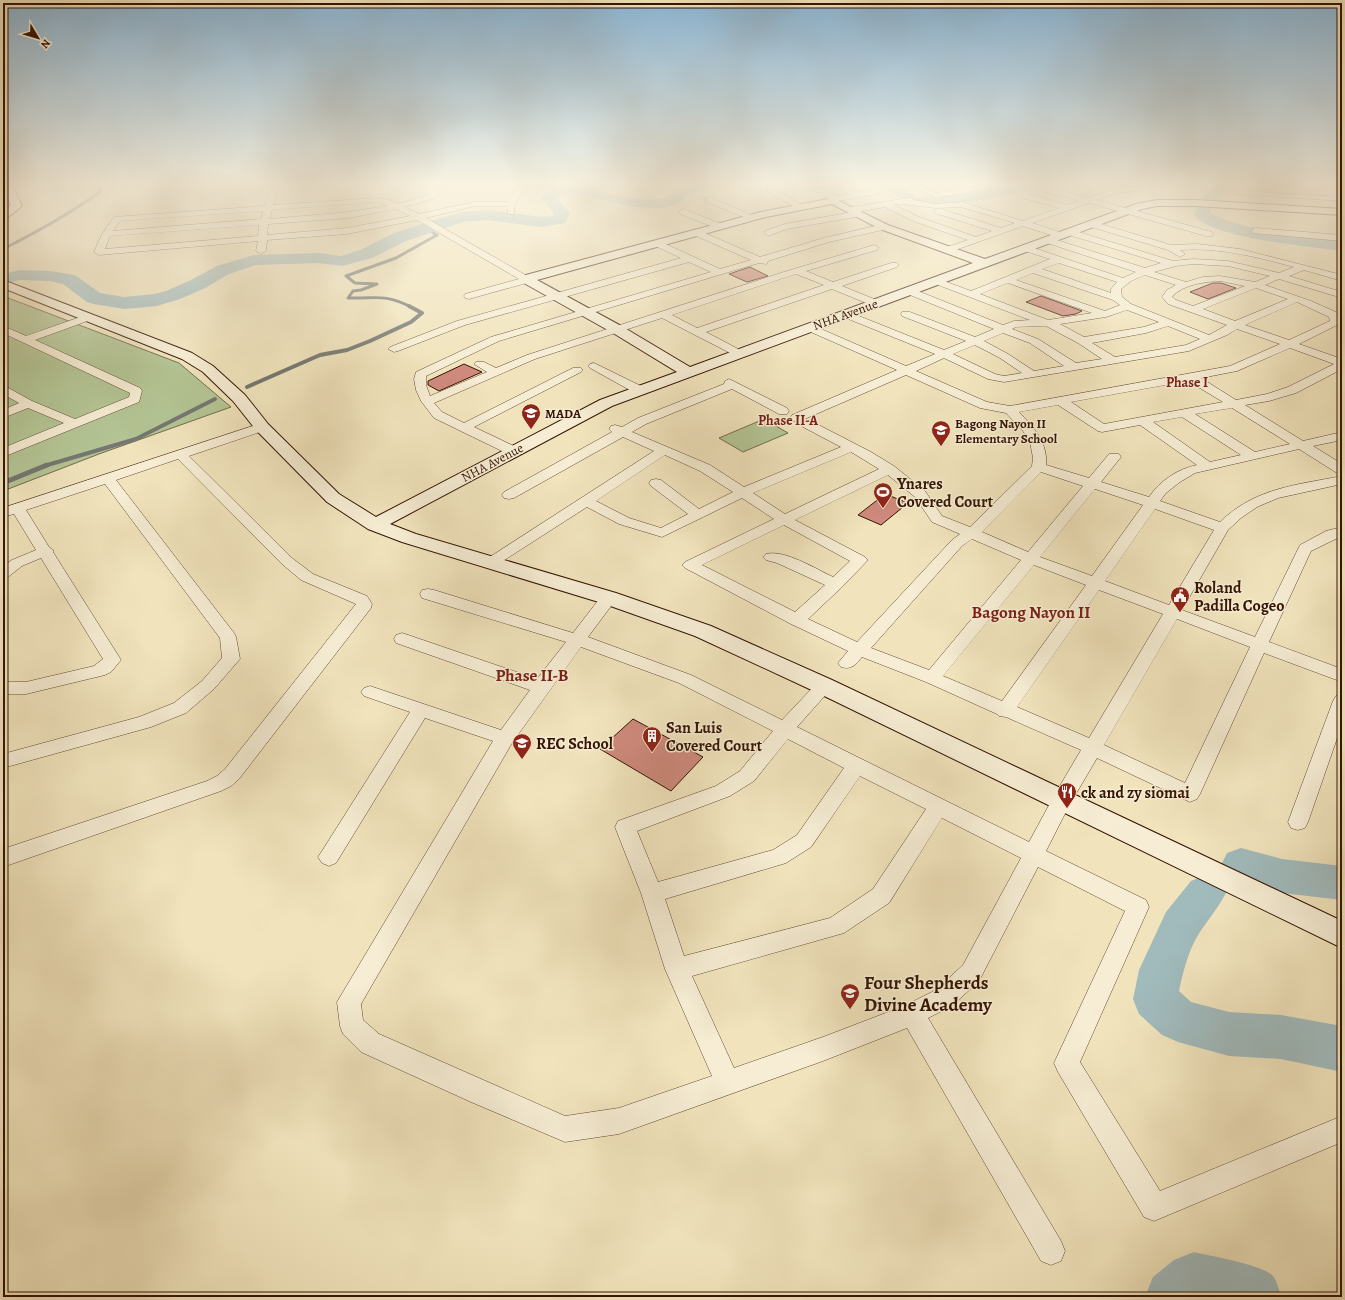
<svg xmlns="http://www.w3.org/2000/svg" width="1345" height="1300" viewBox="0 0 1345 1300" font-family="Alegreya,serif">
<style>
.green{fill:#b4c595;stroke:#746c4c}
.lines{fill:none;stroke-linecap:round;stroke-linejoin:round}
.stream-far2{stroke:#757872;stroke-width:3}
.stream-far1{stroke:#757872;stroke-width:4}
.stream{stroke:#757872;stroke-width:5}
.river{fill:#a1bbbd;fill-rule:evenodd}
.building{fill:#cf8a7d;stroke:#341402}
.street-casing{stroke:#634831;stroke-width:1}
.secondary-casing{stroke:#341402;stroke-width:2}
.street{fill:#f6edd4;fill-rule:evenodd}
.secondary{fill:#f6edd4;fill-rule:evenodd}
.labels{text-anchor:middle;stroke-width:3;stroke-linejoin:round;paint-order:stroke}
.far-street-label{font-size:13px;fill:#341402;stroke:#f6edd4}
.far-poi-label{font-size:13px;font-weight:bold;fill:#341402;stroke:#f6edd4;text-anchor:start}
.far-neighbourhood-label{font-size:14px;font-weight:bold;fill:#7a1f14;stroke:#f6edd4}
.poi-label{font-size:16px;font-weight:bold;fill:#341402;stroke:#f6edd4;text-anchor:start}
.neighbourhood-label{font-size:17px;font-weight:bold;fill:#7a1f14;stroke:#f6edd4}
.near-poi-label{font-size:19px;font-weight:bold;fill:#341402;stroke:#f6edd4;text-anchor:start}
</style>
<rect width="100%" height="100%" fill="#f1e4bd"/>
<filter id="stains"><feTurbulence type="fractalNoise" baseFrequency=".005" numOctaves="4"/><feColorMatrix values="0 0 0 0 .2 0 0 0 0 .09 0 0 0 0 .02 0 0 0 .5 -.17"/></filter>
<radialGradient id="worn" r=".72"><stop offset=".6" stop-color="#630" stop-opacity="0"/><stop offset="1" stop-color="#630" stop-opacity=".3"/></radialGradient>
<g class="green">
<polygon points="3,296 179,363 231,407 99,454 3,491"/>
<polygon points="764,419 788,433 743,452 719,438"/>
</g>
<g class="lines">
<g class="stream-far2">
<path d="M3 249C37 232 69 214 100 192V185"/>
<path d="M411 307C384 293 375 299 348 298L353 291 361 290 377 284 355 283 346 276 396 258 437 235 427 229"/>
</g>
<g class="stream-far1">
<polyline points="247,387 320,355 347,350 370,341 411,322 422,313 409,306"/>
<polyline points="44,466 136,439 215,399"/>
</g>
<polyline class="stream" points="3,483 47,465"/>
<g class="river">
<path d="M576 185C603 191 634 203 662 199 669 197 671 194 677 189 684 183 698 184 706 185L704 188 688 194 681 202 664 208 633 207 576 193 564 195 557 198 570 213 565 223 541 227 488 220 463 222 406 241 372 258 342 266 319 263 256 265 229 274 205 288 180 299 157 306 124 309 94 304 87 302 63 284 50 281 20 280 3 284V274L20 270 50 271 69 274 75 275 100 293 124 297 155 294 166 291 191 280 217 266 254 255 319 253 341 256 360 250 394 233 440 218 463 212 489 210 541 217 553 216 554 213 540 197C548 187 565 186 576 185Z"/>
<path d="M887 185H901L915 196 912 199C902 202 891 195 887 185Z"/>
<polygon points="1017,185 1048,185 1046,188 1041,189 946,206 914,204 911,201 914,198 946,196"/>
<path d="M1216 185H1231L1213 203 1210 213C1251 233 1298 235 1342 241V251C1313 247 1210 238 1194 215L1201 198Z"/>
<polygon points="1241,848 1282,859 1342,866 1342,900 1282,893 1227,877 1221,865 1227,853"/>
<path d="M1205 875 1219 881 1226 893C1218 908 1207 921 1198 935 1188 952 1183 972 1179 991L1191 1002 1229 1012 1281 1015 1342 1026V1072L1281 1059 1229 1056 1178 1042 1162 1035 1139 1014 1133 999 1139 970 1166 912 1191 881Z"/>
<path d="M1194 1252C1210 1256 1265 1265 1274 1277 1277 1282 1279 1291 1282 1297H1145L1153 1277 1174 1260Z"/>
</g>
</g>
<g class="building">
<polygon points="750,267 768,276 747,282 729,274"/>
<polygon points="1213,283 1221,283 1236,288 1208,299 1190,292"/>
<polygon points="1041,296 1082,311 1076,314 1063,316 1026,302"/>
<polygon points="464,364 482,372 439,391 428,385 428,381"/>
<polygon points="885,494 908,503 881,525 858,515"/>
<polygon points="633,719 703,757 671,791 600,749"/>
</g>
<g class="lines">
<defs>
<g id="street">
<path d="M518 185H526L515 204 514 214H508L507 206H474L426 218 529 277 532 280 530 282 469 299 465 298 464 296 465 294 519 279 417 220 347 234 267 240 266 251 261 254 256 251 258 241 99 255 94 252 102 234 114 217 265 206 269 191 273 189 277 191 273 205 377 198 390 200 398 204 430 194 435 189H441L442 191 436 198 404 207 419 214 474 202H508ZM377 202 388 206 349 212 269 219 272 210ZM396 209 410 216 347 228 267 235 268 224 349 218ZM263 211 261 219 113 231 120 221ZM259 225 258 236 105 249 110 236Z"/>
<polygon points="803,185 812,185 837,196 851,194 835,187 834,185 843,185 860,192 874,190 865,185 875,185 887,191 883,193 838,201 833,203 829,201 830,199"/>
<polygon points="911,185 920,185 937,193 985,185 1000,185 996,187 936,198"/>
<path d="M1142 185H1154L1153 187 1135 191 1117 193 1097 200 1212 232 1213 234 1212 236H1206L1089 203 1032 223 1063 233 1064 235 1063 237H1057L1023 226 947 253 942 250 944 248 968 240 913 221 885 207 852 213 848 210 852 207 909 198H912L913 200 936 204 962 202 1023 221 1059 208 1023 198V194H1029L1067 205 1080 201 1043 191V187H1046L1088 198 1116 189ZM901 204 936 208 961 207 1015 223 1001 228 941 209 938 208 934 211 935 213 992 231 976 237 919 217 894 205Z"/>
<polygon points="1336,185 1342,185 1342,188"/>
<polygon points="768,188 774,188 805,207 801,209 798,209 768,192"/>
<polygon points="1232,190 1342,197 1342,201 1235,194 1231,192"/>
<polygon points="706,198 712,198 756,217 752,220 749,219 706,202"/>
<polygon points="683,209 722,224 723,226 722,228 716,228 680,214 679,212"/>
<polygon points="859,211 862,212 863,214 862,216 787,229 768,236 764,233 765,231 785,224"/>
<path d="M1091 221 1171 245 1197 244 1240 249 1342 275V281L1304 270 1289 276 1342 292V298L1279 279 1265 285 1311 301 1338 313 1340 322 1339 324 1299 344 1342 359V369L1296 393 1269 401 1245 405 1303 441 1342 432V440L1313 446 1342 464V474L1337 473 1299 449 1195 473 1180 482 1166 493 1160 501 1220 522C1255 488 1296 485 1342 476V484L1278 498 1257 507 1241 518 1228 530 1182 610 1255 637 1300 545 1326 531 1342 527V536L1311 551 1269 642 1342 669V682L1264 653 1200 794 1197 799 1190 802 1097 758 1070 804 1046 851 1146 900 1149 907 1080 1062 1160 1191 1342 1116V1142L1154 1221 1144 1217 1058 1072 1054 1063 1125 911 1038 867 979 981 952 1006 928 1018 1061 1241 1065 1251 1061 1261 1051 1265 1041 1261 907 1028 823 1061 619 1134 565 1142 471 1102 361 1052 343 1034 340 1026 337 1002 493 741 425 718 336 863 329 866 322 863 318 857 322 851 410 712 364 696 361 692 364 688 370 686 501 730 530 690 396 643 394 639 396 635 402 633 408 635 537 679 566 642 422 598 420 594 422 590 428 589 434 590 573 633 603 594 609 593 615 594 617 598 588 637 691 675 782 720 818 682 824 680 830 682 833 686 830 690 797 727 1029 842 1055 794 1081 750 1006 717 999 716 997 714 926 682 862 657C855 665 852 670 841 667L838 663 848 651 791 624 685 568 682 565 685 562 774 519 742 498 662 537 619 524 587 507 495 566 490 568 485 566 482 563 485 560 654 451 623 437 514 498 509 499 504 498 502 495 504 492 612 432 609 429 611 426 615 425 622 427 638 418 724 384 725 381 729 379 787 408 789 411 787 414H779L732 389 646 424 632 432 710 465 744 487 841 447 803 427 801 424 803 421H811L871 452 894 466 925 491 942 516 970 527 1032 466 1033 458 1030 442 1023 431 1006 413 980 408 906 375 800 421H792L790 418 792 415 897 370 804 329 803 327 804 325H812L906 366 935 354 841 316 840 314 841 312H849L944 350 966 341 902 316 901 314 902 312H910L975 337 994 329 905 293 904 291 905 289H913L1003 325 1014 321 1030 320 933 283 931 281 936 278 971 291 1050 259 1022 250 1020 248 1022 246 1025 245 1123 278 1136 272 1044 242 1043 240 1047 237 1145 268 1161 263 1066 234 1065 232 1069 229 1173 261 1193 259 1228 261 1279 273 1294 267C1257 257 1219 247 1180 250L1185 254 1180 257 1168 250 1088 226 1087 224ZM1059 263 1117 282 1111 289V293L1042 269ZM1193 264 1228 266 1270 276 1255 282 1220 276 1203 277 1186 282 1154 272 1176 266ZM1033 273 1113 300 1120 305 1105 311 1016 280ZM1145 275 1176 285 1167 290 1162 297 1168 304 1227 325 1209 335 1131 304 1122 297 1121 289 1131 281ZM1220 281 1245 286 1193 306 1176 300 1172 297C1183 284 1205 282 1220 281ZM1008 283 1092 313 1048 320 980 294ZM1256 288 1288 299 1235 321 1203 309ZM1297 302 1329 317 1330 321 1289 340 1245 325ZM1127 310 1159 322 1144 327 1084 337 1060 324 1106 317ZM1046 326 1078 343 1102 359 1076 363 1038 339 1012 329 1016 327ZM1168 326 1200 339 1186 345 1115 357 1092 343 1146 333ZM1237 329 1280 344 1230 366 1010 406 987 402 916 371 944 358 988 379 1004 382 1189 351 1227 335ZM1003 333 1030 343 1064 366 1034 371 1008 354 984 341ZM975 345 1000 358 1022 373 1004 376 995 374 953 354ZM1290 348 1334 364 1288 387 1267 394 1236 400 1201 378 1237 371ZM1188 381 1223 402 1104 424 1071 402ZM1058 405 1098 431 1102 432 1140 425 1197 465C1177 469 1160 481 1149 497L1101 482 1121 457 1119 454H1109L1089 478 1046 465C1048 442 1033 427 1019 412ZM1232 408 1290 444 1255 452 1195 414ZM1182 417 1241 455 1210 462 1153 422ZM851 452 879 469 785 514 753 493ZM665 455 700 471 733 492 699 509 661 480 656 479 651 480 649 483 651 486 688 514 661 528 629 518 596 501ZM1041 472 1083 486 1028 552 982 532ZM888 475 915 497 932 522 960 534 952 540 857 642 808 619 842 587 868 560 865 557 795 520ZM1095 489 1143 505 1092 576 1040 557ZM1155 509 1214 530 1169 605 1105 581ZM784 525 850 561 833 577C816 569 784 549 766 554L763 557 766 560 777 563 825 585 795 612 702 565ZM972 539 1021 560 929 670 871 648 962 546ZM1034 565 1086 585 1002 701 943 676ZM1099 590 1163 614 1089 738 1017 707ZM1177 619 1250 647 1185 783 1104 745ZM581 647 679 683 773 731 740 771 716 786 618 821 615 827 641 893 665 969 712 1076 619 1108 565 1116 379 1034 363 1020 361 1004 512 743ZM788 739 844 768 797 835 773 850 658 882 637 831 730 796 754 781ZM860 776 926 809 873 889 830 918 684 956 665 899 786 863 811 847ZM942 818 1021 858 963 965 936 990 904 1006 823 1037 734 1068 692 976 844 933 889 903Z"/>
<path d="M884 224 888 227 887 229 829 242 768 261 767 264 759 263 499 341 426 376V385L430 396 487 372 474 364 476 362H484L496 368 527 355 784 272 874 245 877 246 879 248 877 250 806 271 833 282 891 263H897L899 265 897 267 842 286 879 301 880 303 879 305H871L832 289 706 332 742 351 744 353 742 355H734L662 318 535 359 434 403 442 412 464 423 573 368H581L583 370 581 372 474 427 518 448 520 451 518 454H508L434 418 421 401 416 390 414 379 416 372 491 337 711 272 689 262 465 325 398 351 394 352 388 349 390 347 457 321 681 258 653 245 652 243 653 241H659L720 269 751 260 694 235 693 233 694 231H700L760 257 824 238ZM796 274 824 285 697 328 672 315Z"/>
<polygon points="1256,228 1342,235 1342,241 1253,233 1252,231 1253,229"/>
<polygon points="86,315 90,316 91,318 90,320 35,340 140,388 142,391 139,402 3,457 3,448 64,423 28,408 3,418 3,410 19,403 3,394 3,385 32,401 75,419 129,397 130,393 3,333 3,326 26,336"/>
<polygon points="594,363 643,387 645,390 643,393 635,393 590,368 588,366 590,364"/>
<polygon points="262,423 266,424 268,427 266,430 189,456 292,558 313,574 367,596 372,604 371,608 239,779 231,786 221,791 3,867 3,849 207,781 217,776 225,769 356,604 301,580 282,564 178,459 116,480 234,633 236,637 240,659 214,689 186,713 151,727 3,768 3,754 139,717 174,703 202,681 222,658 220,638 105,484 26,510 49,547 54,551 53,552 121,660 111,672 105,675 26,694 3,694 3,682 26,682 94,666 103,659 41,558 22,566 8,577 3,579 3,566 12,560 36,550 14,514 3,517 3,508"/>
<polygon points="1342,695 1342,724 1308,822 1305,828 1298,830 1291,828 1288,822 1333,701 1336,696"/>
</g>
<g id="secondary">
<polygon points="3,185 12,185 22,206 7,218 3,219 3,211 11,205 3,189"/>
<path d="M833 198 888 225 985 259 1136 204 1157 200H1196L1342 209V215L1196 206H1157L1142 209 612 406 390 524 416 534 616 593 711 626 832 680 1342 921V948L816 692 695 636 602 603 402 542 368 529 327 502 256 430 233 401 203 372 182 359 3 288V280L192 353 213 366 245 395 268 424 339 494 376 517 600 400 677 372 613 333 522 282 520 279 522 276 761 212ZM832 204 880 229 973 263 690 367 623 327 537 280 766 217Z"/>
</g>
</defs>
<use href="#street" class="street-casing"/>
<use href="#secondary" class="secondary-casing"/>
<use href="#street" class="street"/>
<use href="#secondary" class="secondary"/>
</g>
<linearGradient id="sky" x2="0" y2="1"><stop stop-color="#8bb7d7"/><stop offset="0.5" stop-color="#f9f3e1"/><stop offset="1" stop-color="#f9f3e1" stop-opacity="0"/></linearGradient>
<rect width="1345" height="367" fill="url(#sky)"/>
<defs>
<symbol id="school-pin" viewBox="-11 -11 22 30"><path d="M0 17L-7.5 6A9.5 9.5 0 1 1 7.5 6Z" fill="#8f2418" stroke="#f6edd4"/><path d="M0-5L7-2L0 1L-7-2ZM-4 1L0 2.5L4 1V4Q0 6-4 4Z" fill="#fff"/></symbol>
<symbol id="stadium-pin" viewBox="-11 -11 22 30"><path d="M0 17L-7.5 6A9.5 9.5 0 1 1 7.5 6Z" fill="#8f2418" stroke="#f6edd4"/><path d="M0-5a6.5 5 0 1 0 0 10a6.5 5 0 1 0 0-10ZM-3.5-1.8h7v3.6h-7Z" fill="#fff"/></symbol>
<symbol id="civic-pin" viewBox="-11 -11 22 30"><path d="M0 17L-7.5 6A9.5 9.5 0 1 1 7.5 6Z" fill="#8f2418" stroke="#f6edd4"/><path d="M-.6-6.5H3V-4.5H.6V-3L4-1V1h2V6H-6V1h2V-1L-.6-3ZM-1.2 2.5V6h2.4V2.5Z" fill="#fff"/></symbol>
<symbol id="building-pin" viewBox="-11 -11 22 30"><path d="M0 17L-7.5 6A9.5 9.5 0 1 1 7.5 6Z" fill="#8f2418" stroke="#f6edd4"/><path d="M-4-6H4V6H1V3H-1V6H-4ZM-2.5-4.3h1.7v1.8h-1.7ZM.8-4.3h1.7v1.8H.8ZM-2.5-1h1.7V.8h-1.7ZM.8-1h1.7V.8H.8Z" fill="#fff"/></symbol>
<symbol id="restaurant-pin" viewBox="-11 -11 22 30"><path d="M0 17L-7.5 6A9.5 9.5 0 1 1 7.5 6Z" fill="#8f2418" stroke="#f6edd4"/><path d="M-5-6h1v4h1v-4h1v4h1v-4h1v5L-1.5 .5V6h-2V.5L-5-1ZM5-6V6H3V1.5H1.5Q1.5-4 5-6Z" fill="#fff"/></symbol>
</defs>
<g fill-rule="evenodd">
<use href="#school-pin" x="520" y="402" width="22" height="30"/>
<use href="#school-pin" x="930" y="419" width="22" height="30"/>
<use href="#stadium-pin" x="872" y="481" width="22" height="30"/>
<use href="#civic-pin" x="1169" y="585" width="22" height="30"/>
<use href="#building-pin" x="641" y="725" width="22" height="30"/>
<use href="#school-pin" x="511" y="732" width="22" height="30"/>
<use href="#restaurant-pin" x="1056" y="781" width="22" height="30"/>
<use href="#school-pin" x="839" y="982" width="22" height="30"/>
</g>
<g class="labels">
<g class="far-street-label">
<text transform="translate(845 314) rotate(-20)" y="5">NHA Avenue</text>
<text transform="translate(492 462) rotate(-28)" y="5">NHA Avenue</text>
</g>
<g class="far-poi-label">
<text x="545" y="418">MADA</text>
<text x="955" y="428">Bagong Nayon II<tspan x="955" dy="15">Elementary School</tspan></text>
</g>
<g class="far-neighbourhood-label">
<text x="1187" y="387">Phase I</text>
<text x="788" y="425">Phase II-A</text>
</g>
<g class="poi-label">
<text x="897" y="489">Ynares<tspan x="897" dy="18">Covered Court</tspan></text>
<text x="1194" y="593">Roland<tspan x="1194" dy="18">Padilla Cogeo</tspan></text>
<text x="666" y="733">San Luis<tspan x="666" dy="18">Covered Court</tspan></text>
<text x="536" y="749">REC School</text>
<text x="1081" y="798">ck and zy siomai</text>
</g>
<g class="neighbourhood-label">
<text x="1031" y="618">Bagong Nayon II</text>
<text x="532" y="681">Phase II-B</text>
</g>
<g class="near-poi-label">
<text x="864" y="989">Four Shepherds<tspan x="864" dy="22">Divine Academy</tspan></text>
</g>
</g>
<rect width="1345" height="1300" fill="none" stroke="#f1e4bd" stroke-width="16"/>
<rect x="4" y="4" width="1337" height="1292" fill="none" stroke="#341402" stroke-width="2"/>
<rect x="8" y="8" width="1329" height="1284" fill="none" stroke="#341402"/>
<g transform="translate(38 38) rotate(128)" stroke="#f6edd4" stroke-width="3" paint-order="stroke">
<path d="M0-3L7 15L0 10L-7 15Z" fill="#341402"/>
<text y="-6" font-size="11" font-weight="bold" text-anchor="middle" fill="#341402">N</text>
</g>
<rect width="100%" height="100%" filter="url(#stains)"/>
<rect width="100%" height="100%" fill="url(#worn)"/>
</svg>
